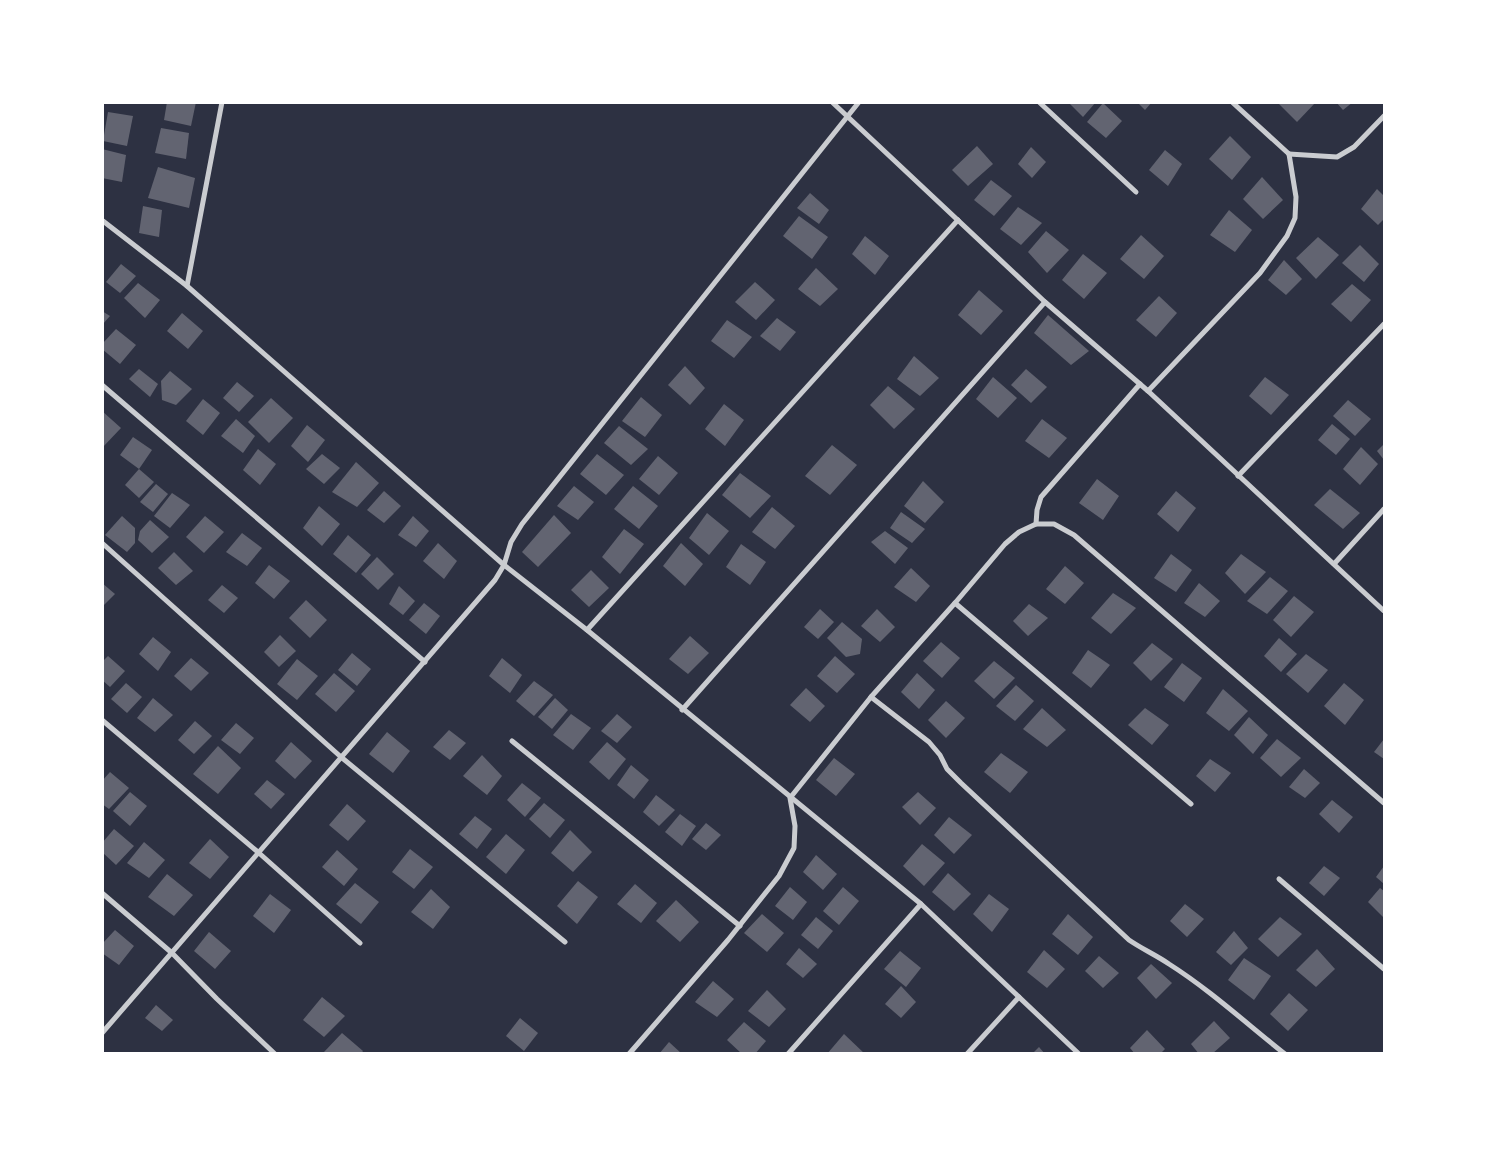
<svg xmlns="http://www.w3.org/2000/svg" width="1487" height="1156" viewBox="0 0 1487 1156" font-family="Montserrat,sans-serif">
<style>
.building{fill:#626471}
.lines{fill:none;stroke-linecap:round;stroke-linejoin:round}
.minor{stroke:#caccd0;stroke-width:5}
</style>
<rect width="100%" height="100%" fill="#2d3142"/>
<g class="building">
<polygon points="167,102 196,102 191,126 164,120"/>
<polygon points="1068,102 1096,102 1083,117"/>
<polygon points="1137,102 1152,102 1145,110"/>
<polygon points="1277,102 1316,102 1297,122"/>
<polygon points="1336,102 1353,102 1343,110"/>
<polygon points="1103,103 1122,121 1106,138 1087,122"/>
<polygon points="108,112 133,116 127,146 103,141"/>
<polygon points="161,128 189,133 186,159 155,153"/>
<polygon points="1230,136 1251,157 1232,180 1209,159"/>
<polygon points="977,146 993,164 968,186 952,170"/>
<polygon points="1031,147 1046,162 1032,178 1018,164"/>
<polygon points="102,149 126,155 122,182 102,178"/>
<polygon points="1165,150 1182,164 1168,186 1149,170"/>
<polygon points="158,167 195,178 189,208 148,198"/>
<polygon points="1262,177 1283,200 1263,219 1243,199"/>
<polygon points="991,180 1012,196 994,216 974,200"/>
<polygon points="1377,189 1384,196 1384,219 1378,225 1361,209"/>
<polygon points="810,193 829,210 819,224 797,208"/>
<polygon points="143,206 162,210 159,237 139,233"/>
<polygon points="1018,207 1042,223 1021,245 1000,229"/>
<polygon points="1229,210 1252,230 1235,252 1210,235"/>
<polygon points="799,216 828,237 812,259 783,236"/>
<polygon points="1046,231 1069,250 1047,273 1028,252"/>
<polygon points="1141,235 1164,256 1144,279 1120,259"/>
<polygon points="865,236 889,256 875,275 852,254"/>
<polygon points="1318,237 1339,255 1316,279 1296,258"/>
<polygon points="1360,245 1379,264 1364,282 1342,263"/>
<polygon points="1083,254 1107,273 1084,299 1062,280"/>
<polygon points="1284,260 1302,279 1286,295 1268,280"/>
<polygon points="121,264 136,276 120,293 106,282"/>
<polygon points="816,268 838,289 820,306 798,289"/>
<polygon points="755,282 775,300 756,320 735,302"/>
<polygon points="138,283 160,300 145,318 124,298"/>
<polygon points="1352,284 1371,300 1351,322 1331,304"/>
<polygon points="979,290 1003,311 981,335 958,315"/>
<polygon points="1159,296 1177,313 1156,337 1136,320"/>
<polygon points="102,311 110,316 102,325"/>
<polygon points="182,313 203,331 188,349 167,331"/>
<polygon points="1048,315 1089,351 1071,365 1034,333"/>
<polygon points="777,318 796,332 780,351 760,336"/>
<polygon points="727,320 752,337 734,358 711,341"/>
<polygon points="116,329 136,345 120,364 102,349 102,344"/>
<polygon points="914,356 939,378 920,396 897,379"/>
<polygon points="685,366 705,388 690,405 668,385"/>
<polygon points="139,369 158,384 150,397 129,379"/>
<polygon points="1026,369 1047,387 1031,403 1011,385"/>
<polygon points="170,371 192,389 176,405 162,400 161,381"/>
<polygon points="993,377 1017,398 998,418 976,399"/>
<polygon points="1265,377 1289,395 1271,415 1249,396"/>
<polygon points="237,382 254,396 239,412 223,398"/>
<polygon points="888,386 915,409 894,429 870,405"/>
<polygon points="641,397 662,415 645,437 622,421"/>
<polygon points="271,398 293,418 269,443 248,422"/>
<polygon points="203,399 220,413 203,435 186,421"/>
<polygon points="1348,400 1371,419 1355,436 1333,416"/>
<polygon points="724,404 744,420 725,446 705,429"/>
<polygon points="102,411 121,428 102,448"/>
<polygon points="236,419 255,436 243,453 221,436"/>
<polygon points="1042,419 1067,438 1049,458 1025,441"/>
<polygon points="1332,424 1350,439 1336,455 1318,440"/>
<polygon points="307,425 325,440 308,462 291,446"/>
<polygon points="619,426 648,449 631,465 604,443"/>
<polygon points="133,437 152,450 139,469 120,455"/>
<polygon points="1384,444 1384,460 1377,451"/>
<polygon points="832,445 857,465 830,495 805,476"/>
<polygon points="1361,447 1378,464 1360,485 1343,469"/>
<polygon points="258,449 276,464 260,485 243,470"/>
<polygon points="322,454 340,468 324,484 306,469"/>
<polygon points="597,454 624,475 606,495 580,474"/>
<polygon points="658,456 678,473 659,495 639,479"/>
<polygon points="356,462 379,483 357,507 332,492"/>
<polygon points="139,469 154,482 139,498 125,485"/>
<polygon points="740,473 771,496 750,518 722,495"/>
<polygon points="1097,479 1119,496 1103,520 1079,503"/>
<polygon points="923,481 944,502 925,523 904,506"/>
<polygon points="156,484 168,494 153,512 140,502"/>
<polygon points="574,486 594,502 578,520 557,506"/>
<polygon points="633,486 658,506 639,529 614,509"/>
<polygon points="1330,489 1360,513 1343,529 1314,505"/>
<polygon points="384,491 401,506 384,523 367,510"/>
<polygon points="1176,491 1196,508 1178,532 1157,514"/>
<polygon points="172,493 190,505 170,528 154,516"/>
<polygon points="319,506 340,524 322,546 303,528"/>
<polygon points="772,507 795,526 775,549 752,532"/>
<polygon points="901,512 925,529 912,543 890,528"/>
<polygon points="707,513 729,531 709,555 689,538"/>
<polygon points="554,515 571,533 538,567 522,552"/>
<polygon points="122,516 135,528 135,543 127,552 105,535"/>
<polygon points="205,516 224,532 204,553 186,537"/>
<polygon points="413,516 429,531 416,547 398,535"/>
<polygon points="150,520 169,537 152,553 138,540 140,531"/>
<polygon points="624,529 644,544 620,574 602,557"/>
<polygon points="885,531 908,548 895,564 871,542"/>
<polygon points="242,533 262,548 247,566 226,552"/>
<polygon points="348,535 371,555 356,573 333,554"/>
<polygon points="438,543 457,561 444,579 423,561"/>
<polygon points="681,543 703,564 685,586 663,566"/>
<polygon points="741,544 766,562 750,585 726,567"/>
<polygon points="174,552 193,571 176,585 158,568"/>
<polygon points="1171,554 1192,570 1176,592 1154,578"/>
<polygon points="1241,554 1266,572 1245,594 1225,573"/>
<polygon points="377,557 394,574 378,590 361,574"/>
<polygon points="269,565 290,581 274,599 255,583"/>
<polygon points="1065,566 1084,583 1065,604 1046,589"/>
<polygon points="911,568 930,586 916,602 894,587"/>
<polygon points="591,570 609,588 589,607 571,590"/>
<polygon points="1270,577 1288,591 1267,614 1247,601"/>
<polygon points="102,583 115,594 102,607"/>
<polygon points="1199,583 1220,601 1205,617 1184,603"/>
<polygon points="222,585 238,598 224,613 208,600"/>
<polygon points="399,586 415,601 403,615 389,604"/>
<polygon points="1113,593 1136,608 1111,634 1091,618"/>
<polygon points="1294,596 1314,612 1291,637 1273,620"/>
<polygon points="306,600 327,620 310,638 289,618"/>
<polygon points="424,603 440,616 426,634 409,620"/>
<polygon points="1029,604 1048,618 1028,636 1013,621"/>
<polygon points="820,609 834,622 818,639 804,627"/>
<polygon points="877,609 895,627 880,642 861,626"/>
<polygon points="842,622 862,639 860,654 846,657 827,638"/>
<polygon points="280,635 296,651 279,667 264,652"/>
<polygon points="690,636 709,653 688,674 669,659"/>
<polygon points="153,637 171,652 158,671 139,654"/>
<polygon points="1279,638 1297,654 1281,672 1264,656"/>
<polygon points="941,642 960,658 942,678 923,661"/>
<polygon points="1152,643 1173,659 1151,681 1133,663"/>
<polygon points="1088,650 1110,665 1091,688 1072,673"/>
<polygon points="352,653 371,669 357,686 338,670"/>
<polygon points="1306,654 1328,670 1308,693 1286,674"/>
<polygon points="108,656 125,671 110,687 102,680 102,662"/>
<polygon points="835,656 855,674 837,693 817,676"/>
<polygon points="191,658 209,673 191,691 174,676"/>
<polygon points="502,658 522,675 510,693 489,676"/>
<polygon points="297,659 318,676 297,700 277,684"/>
<polygon points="994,661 1015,678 994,699 974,681"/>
<polygon points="1182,663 1202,678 1184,702 1164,687"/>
<polygon points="334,673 355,691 336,712 315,694"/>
<polygon points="917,673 935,690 919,709 901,692"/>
<polygon points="534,681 553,695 534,716 516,701"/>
<polygon points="126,683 142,697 127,713 111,699"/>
<polygon points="1344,683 1364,700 1345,725 1324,706"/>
<polygon points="1016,685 1034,701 1015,721 996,706"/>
<polygon points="806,688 825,706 810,722 790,705"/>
<polygon points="1223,689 1248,711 1229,731 1206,713"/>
<polygon points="153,698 173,715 155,732 137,718"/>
<polygon points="555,698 568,710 552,729 538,717"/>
<polygon points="946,701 965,718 946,738 928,720"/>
<polygon points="1042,708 1066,730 1047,747 1023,729"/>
<polygon points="1145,708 1169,725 1152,745 1128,725"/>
<polygon points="571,714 591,728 573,750 553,735"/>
<polygon points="617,714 632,727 617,743 601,731"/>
<polygon points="1249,717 1268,735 1253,754 1234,735"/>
<polygon points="195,721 212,736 194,754 178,740"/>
<polygon points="236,723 254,738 240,754 221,740"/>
<polygon points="449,730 466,743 450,760 433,747"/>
<polygon points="387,732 410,751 393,773 369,754"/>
<polygon points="1277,739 1301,758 1281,777 1260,758"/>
<polygon points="1384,739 1384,759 1374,752"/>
<polygon points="291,742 312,761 295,779 275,761"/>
<polygon points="607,742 626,759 609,780 589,762"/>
<polygon points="218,746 241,768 218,794 193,774"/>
<polygon points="1001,753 1028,772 1010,793 984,772"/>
<polygon points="482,755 502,776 487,795 463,776"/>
<polygon points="834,758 855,774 836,796 816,780"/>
<polygon points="1210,759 1231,773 1215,792 1196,776"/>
<polygon points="631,765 649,780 634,799 617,785"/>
<polygon points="1304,769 1320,783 1305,798 1289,787"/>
<polygon points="110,772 129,788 109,809 102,804 102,781"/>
<polygon points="267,780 285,794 271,809 254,794"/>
<polygon points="522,783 541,798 525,817 507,800"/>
<polygon points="130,792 147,806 130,826 113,811"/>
<polygon points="918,792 936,808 920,825 902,807"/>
<polygon points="656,795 675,810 659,826 643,812"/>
<polygon points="1332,800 1353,817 1339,833 1319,814"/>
<polygon points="544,803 565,820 550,838 529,819"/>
<polygon points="347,804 366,821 348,841 329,825"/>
<polygon points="680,814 696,826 682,846 665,832"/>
<polygon points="475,816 492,829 477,849 459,834"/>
<polygon points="949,817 972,835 954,854 934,835"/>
<polygon points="706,823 721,835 706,850 692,839"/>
<polygon points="114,829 134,846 116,865 102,852 102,843"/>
<polygon points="570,830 592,852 573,872 551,853"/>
<polygon points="506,834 525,850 506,874 486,857"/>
<polygon points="210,839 229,857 210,879 189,863"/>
<polygon points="144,842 165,860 149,878 127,863"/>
<polygon points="922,844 945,863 924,886 903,866"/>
<polygon points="410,849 433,867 414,889 392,872"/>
<polygon points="337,850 358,869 344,886 322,867"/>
<polygon points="816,855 837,874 823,890 803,872"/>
<polygon points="1324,866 1340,878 1324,896 1309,883"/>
<polygon points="1384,866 1384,884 1376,877"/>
<polygon points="948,873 971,894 954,911 932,892"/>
<polygon points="167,874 193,895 174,916 148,897"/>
<polygon points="578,881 598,897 577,924 557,906"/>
<polygon points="355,883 379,902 361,924 336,904"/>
<polygon points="635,884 657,903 641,923 617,904"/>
<polygon points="790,887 807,902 793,920 775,906"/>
<polygon points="843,887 859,901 839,925 823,911"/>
<polygon points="1380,888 1384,891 1384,914 1383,917 1368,902"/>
<polygon points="431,889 450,907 433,929 411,912"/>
<polygon points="270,894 291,910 274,933 253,916"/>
<polygon points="989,894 1009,909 992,932 973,914"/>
<polygon points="676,900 699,922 680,942 656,921"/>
<polygon points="1185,904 1204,919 1187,937 1170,921"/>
<polygon points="762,914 784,933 767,952 744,933"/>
<polygon points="1068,914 1093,937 1078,955 1052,934"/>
<polygon points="816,917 833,931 818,949 801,935"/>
<polygon points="1280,917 1302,934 1278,957 1258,939"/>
<polygon points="115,930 134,946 119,965 102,953 102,944"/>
<polygon points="1234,931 1248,948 1231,965 1216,952"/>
<polygon points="209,932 231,951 215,969 194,951"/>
<polygon points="799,948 817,964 803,978 786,964"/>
<polygon points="1317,949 1335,969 1316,987 1296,970"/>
<polygon points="1044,950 1065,969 1047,988 1027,972"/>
<polygon points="900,951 921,968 906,987 884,969"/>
<polygon points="1099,956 1119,973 1103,988 1085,971"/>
<polygon points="1244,958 1271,976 1254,1000 1228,980"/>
<polygon points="1151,964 1172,983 1156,999 1137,978"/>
<polygon points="713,981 734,999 717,1017 695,1002"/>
<polygon points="901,986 916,1002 901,1018 885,1004"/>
<polygon points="767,990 786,1009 769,1027 748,1011"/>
<polygon points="1289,993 1308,1010 1288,1031 1270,1014"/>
<polygon points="322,997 345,1016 324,1037 303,1020"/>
<polygon points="156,1005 173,1020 162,1031 145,1018"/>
<polygon points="520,1018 538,1033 524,1051 506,1036"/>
<polygon points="1214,1021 1230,1038 1212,1054 1199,1054 1191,1044"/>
<polygon points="744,1022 766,1041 755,1054 742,1054 727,1040"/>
<polygon points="1147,1030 1165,1049 1160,1054 1135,1054 1130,1048"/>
<polygon points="342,1033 363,1051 361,1054 326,1054 324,1052"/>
<polygon points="844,1034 865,1054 827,1054"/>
<polygon points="669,1042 682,1054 659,1054"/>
<polygon points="1039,1047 1045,1054 1032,1054"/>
</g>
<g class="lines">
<g class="minor">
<polyline points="832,102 1045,302 1148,391 1384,611"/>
<polyline points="1039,102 1136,192"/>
<polyline points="1232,102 1289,154"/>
<polyline points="1289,154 1337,157 1354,147 1384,116"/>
<polyline points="103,221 187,286 504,565 587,630 921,904 1079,1054"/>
<polyline points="187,286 222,102"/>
<polyline points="102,385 425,662"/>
<polyline points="1148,391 1260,273 1287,236 1295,218 1296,197 1289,154"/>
<polyline points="1238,476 1384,324"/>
<polyline points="1036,524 1037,510 1041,497 1140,384"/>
<polyline points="102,543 341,757 565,942"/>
<polyline points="1334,564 1384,509"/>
<polyline points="955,603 1191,804"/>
<polyline points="587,630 958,220"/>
<path d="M871 697 929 742 940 755 947 769 961 783 1129 940C1142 949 1156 955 1169 964 1210 990 1247 1024 1285 1054"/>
<polyline points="682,710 1045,302"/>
<polyline points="102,720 259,853 360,943"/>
<polyline points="512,741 740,926"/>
<polyline points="1279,879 1384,969"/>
<polyline points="102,893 172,953 217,999 275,1054"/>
<polyline points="102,1033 495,580 504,565 511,542 522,524 859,102"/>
<polyline points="629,1054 728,940 779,876 794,848 795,826 790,798 871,697 955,603 1005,544 1019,532 1036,524 1054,524 1074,535 1384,803"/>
<polyline points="788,1054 921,904"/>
<polyline points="967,1054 1019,997"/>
</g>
</g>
<rect width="1487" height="1156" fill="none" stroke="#ffffff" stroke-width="208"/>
</svg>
